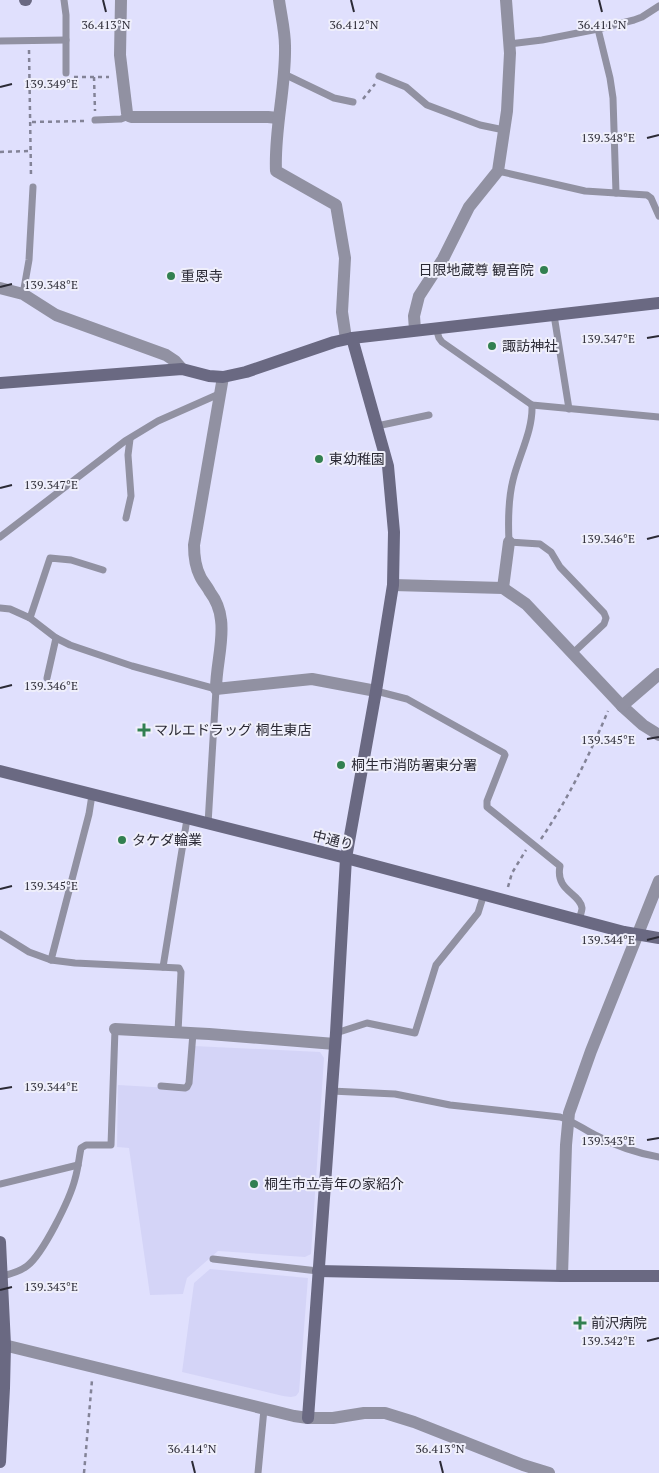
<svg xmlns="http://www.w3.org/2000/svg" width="659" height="1473" viewBox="0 0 659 1473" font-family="'PT Serif','Noto Sans JP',serif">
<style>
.built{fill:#d4d4f7}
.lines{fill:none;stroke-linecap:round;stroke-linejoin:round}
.path{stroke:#838397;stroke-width:2.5;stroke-dasharray:4 4;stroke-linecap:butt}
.lane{stroke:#9191a2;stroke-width:7}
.street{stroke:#9191a2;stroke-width:12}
.secondary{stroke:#6a6982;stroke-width:12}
.ticks{fill:none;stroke:#2b2a35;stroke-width:2}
.poi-dot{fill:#328050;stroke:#efeffb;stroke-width:2}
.labels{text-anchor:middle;stroke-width:4;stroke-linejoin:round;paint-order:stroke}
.poi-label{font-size:14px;fill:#2b2a35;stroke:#efeffb;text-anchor:start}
.street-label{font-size:14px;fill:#2b2a35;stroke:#efeffb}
.ticks-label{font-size:12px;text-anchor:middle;fill:#2b2a35;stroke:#efeffb;stroke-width:4;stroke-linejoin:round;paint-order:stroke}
</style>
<rect width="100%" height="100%" fill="#e0e0fd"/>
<g class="built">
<polygon points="194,1046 320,1052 324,1058 311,1254 305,1257 218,1251 187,1278 183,1294 150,1295 129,1148 117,1147 118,1085 187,1089 191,1086"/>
<polygon points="210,1269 308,1278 299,1392 296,1396 291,1397 283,1396 182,1372 194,1283"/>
</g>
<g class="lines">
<g class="path">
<polyline points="29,50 31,176"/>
<polyline points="74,77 109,77"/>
<polyline points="94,77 95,111"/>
<polyline points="363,99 375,84"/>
<polyline points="32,122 86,121"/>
<polyline points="0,152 30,151"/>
<path d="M541 839C568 799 589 756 608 711"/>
<polyline points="508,887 512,873 526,850"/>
<polyline points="84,1473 92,1380"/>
</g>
<g class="lane">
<polyline points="64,0 66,15 66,73"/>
<polyline points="598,29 610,78 613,98 616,193"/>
<polyline points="0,41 66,40"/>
<polyline points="509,44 542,40 598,29 634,20 642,17 659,6"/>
<polyline points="284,74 334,98 353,102"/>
<polyline points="379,76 406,87 427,105 480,125 504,130"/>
<polyline points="95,120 121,119 129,116"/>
<polyline points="498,171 585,191 647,195 651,198 659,216"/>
<polyline points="23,294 29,260 33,187"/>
<polyline points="554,315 569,409"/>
<polyline points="436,328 439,338 442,342 532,405 659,417"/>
<path d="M532 405C533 431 519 455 513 480 508 500 508 521 509 542L540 544 551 552 560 567 604 613 606 618 604 624 573 653"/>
<polyline points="377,426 429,415"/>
<polyline points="126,518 131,496 128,455 130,439"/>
<polyline points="0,537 125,441 158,421 219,394"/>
<polyline points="0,608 10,609 30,618 56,638 70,645 132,666 216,689 208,824"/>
<polyline points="30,618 50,558 71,560 103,570"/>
<polyline points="47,678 56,638"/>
<path d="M376 691 407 699 504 753 505 755 487 801V807L560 866C555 891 580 893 582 908 582 911 580 916 579 920"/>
<polyline points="0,934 29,952 51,960 75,963 179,968 181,972 178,1032"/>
<polyline points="51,960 89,814 92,795"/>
<polyline points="163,967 187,819"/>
<polyline points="336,1033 367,1023 415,1033 436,965 478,913 484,894"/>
<polyline points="161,1086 185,1088 187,1087 189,1083 193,1033"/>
<path d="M331 1091 395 1094 450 1105 560 1117C573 1121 583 1129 595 1135 616 1146 636 1153 659 1157"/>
<polyline points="0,1184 78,1165"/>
<polyline points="213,1259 318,1271"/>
<path d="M2 1276C11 1274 19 1272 27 1266 43 1254 70 1199 75 1179 78 1169 79 1158 81 1148L86 1145H111L115 1029"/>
<polyline points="258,1473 264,1409"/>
</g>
<g class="street">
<polyline points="121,0 120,55 127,113 129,116 132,117 268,117 278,118"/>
<path d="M279 0C281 15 285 31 285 46 286 88 274 129 276 171L336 205 345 258 342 312 346 339"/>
<polyline points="0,288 23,294 56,315 166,355 175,361 182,369"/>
<polyline points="415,330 414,316 419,296 443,259 469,207 498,171 507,111 510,53 506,0"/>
<path d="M223 377 194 545C194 556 195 566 200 576 202 581 207 586 210 592 216 600 220 610 221 620 224 640 216 667 216 689L312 679 376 691"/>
<polyline points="393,585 503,588 526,604 622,706 643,725 659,735"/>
<polyline points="503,588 509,542"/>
<polyline points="622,706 659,674"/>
<polyline points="115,1029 209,1034 335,1044"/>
<polyline points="562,1276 566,1145 569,1113 591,1051 659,881"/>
<polyline points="0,1344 294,1416 308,1418 333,1418 364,1413 385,1413 414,1422 523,1465 549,1473"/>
</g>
<g class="secondary">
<polyline points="25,0 26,0"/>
<polyline points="0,383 182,369 209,376 223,377 246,372 334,342 352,338 659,303"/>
<polyline points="0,771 346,858 624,932 659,938"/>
<polyline points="0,1242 5,1345 4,1388 0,1462"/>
<polyline points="318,1271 562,1276 659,1276"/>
<polyline points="308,1418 336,1033 346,858 376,691 393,585 394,532 388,466 352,338"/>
</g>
</g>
<path class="ticks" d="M103 0 106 12M351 0 354 12M599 0 602 12M0 87 12 84M647 138 659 135M0 287 12 284M647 338 659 336M0 488 12 485M647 539 659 536M0 688 12 685M647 739 659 737M0 889 12 886M647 940 659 937M0 1089 12 1087M647 1140 659 1138M0 1290 12 1287M647 1341 659 1338M192 1461 195 1473M440 1461 443 1473"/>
<g class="poi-dot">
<circle cx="544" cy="270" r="5"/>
<circle cx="171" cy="276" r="5"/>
<circle cx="492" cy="346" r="5"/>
<circle cx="319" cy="459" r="5"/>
<path d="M141.5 722.5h5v5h5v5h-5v5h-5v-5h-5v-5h5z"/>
<circle cx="341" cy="765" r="5"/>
<circle cx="122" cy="840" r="5"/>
<circle cx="254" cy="1184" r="5"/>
<path d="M577.5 1315.5h5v5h5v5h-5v5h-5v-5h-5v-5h5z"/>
</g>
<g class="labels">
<g class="poi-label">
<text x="534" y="275" text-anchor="end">日限地蔵尊 観音院</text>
<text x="181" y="281">重恩寺</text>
<text x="502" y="351">諏訪神社</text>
<text x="329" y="464">東幼稚園</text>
<text x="154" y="735">マルエドラッグ 桐生東店</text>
<text x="351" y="770">桐生市消防署東分署</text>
<text x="132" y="845">タケダ輪業</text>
<text x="264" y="1189">桐生市立青年の家紹介</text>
<text x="591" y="1328">前沢病院</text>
</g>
<g class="street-label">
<text transform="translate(333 840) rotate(14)" y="5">中通り</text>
</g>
</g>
<g class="ticks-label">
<text x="106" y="29">36.413°N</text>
<text x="354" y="29">36.412°N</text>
<text x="602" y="29">36.411°N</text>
<text x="51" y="88">139.349°E</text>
<text x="608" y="142">139.348°E</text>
<text x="51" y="289">139.348°E</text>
<text x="608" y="343">139.347°E</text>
<text x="51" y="489">139.347°E</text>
<text x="608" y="543">139.346°E</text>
<text x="51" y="690">139.346°E</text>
<text x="608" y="744">139.345°E</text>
<text x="51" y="890">139.345°E</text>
<text x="608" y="944">139.344°E</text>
<text x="51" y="1091">139.344°E</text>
<text x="608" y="1145">139.343°E</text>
<text x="51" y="1291">139.343°E</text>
<text x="608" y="1345">139.342°E</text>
<text x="192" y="1453">36.414°N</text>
<text x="440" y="1453">36.413°N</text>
</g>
</svg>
